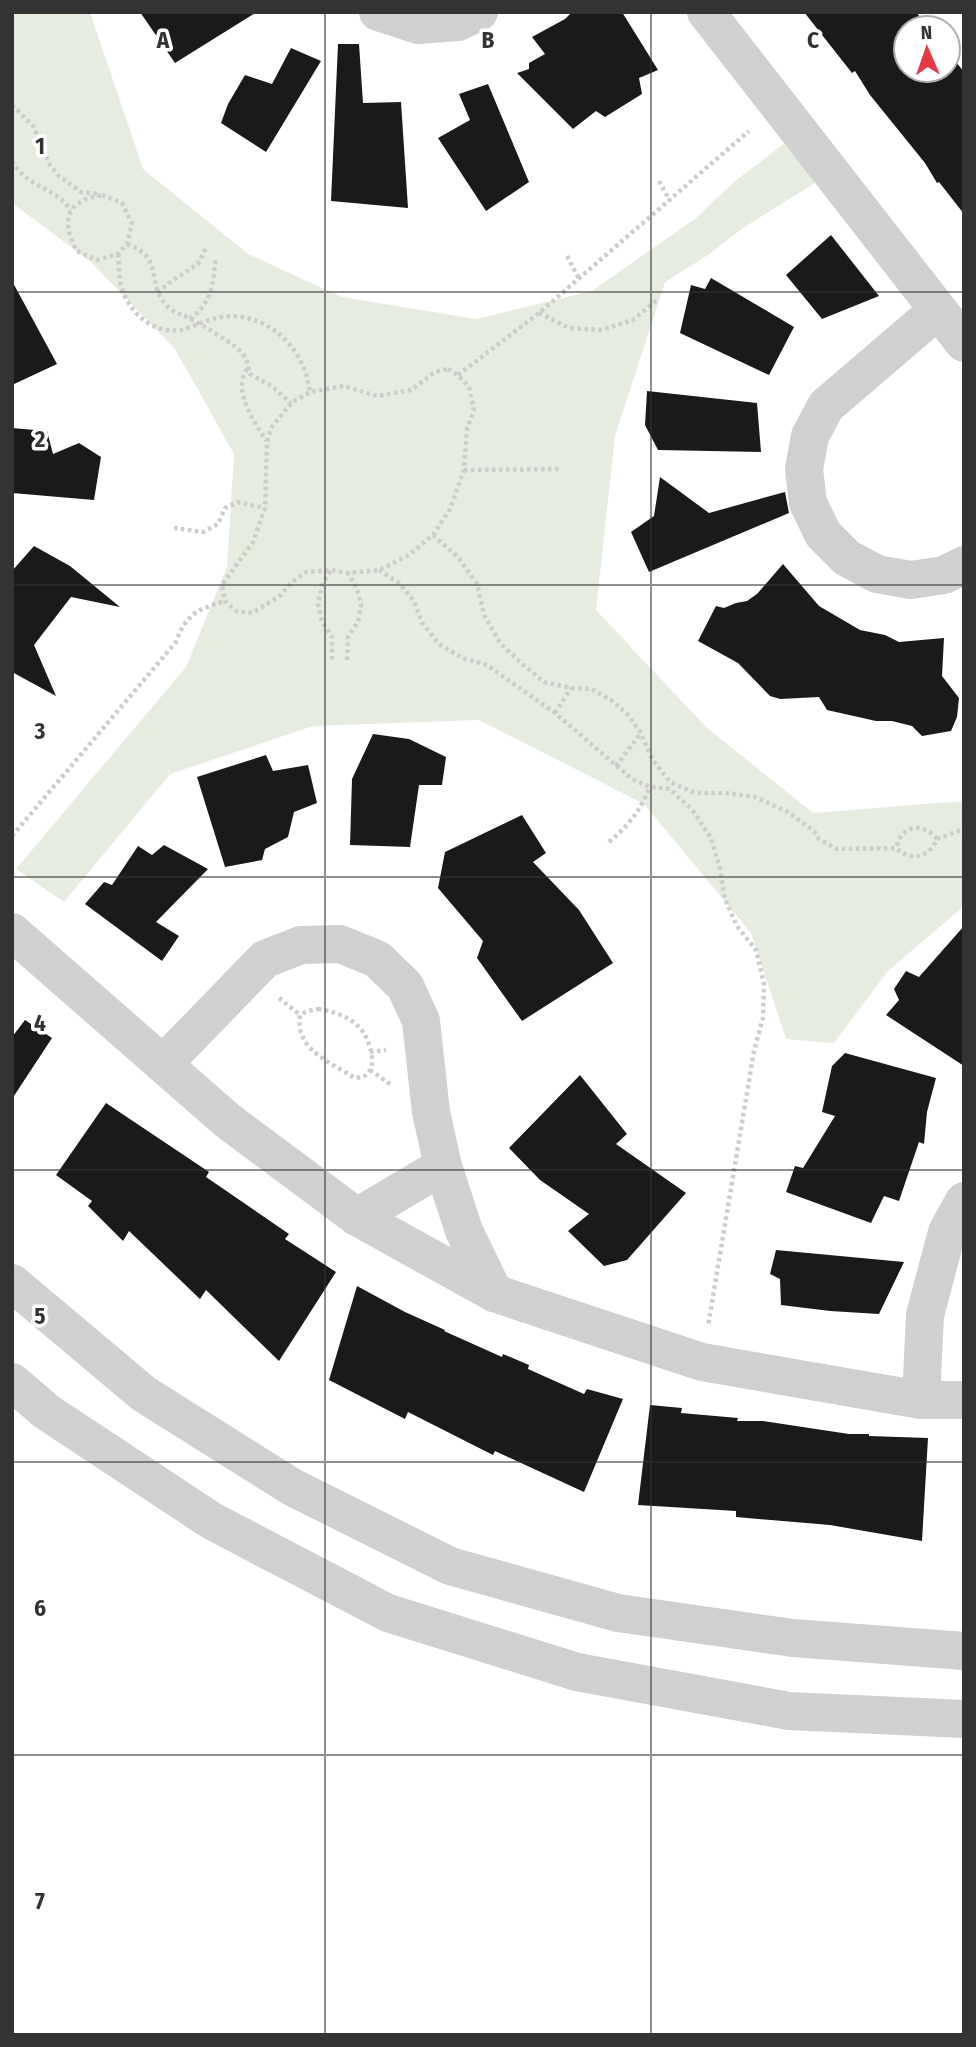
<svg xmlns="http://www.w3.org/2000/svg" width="976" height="2047" viewBox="0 0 976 2047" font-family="'Fira Sans Condensed',sans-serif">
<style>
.green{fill:#e6ecdf}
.building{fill:#1a1a1a}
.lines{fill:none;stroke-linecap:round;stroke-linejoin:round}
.path{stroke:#cdcdcd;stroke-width:4.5;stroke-dasharray:3.5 3.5;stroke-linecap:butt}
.street{stroke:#d0d0d0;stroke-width:38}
.grid{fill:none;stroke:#333;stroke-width:2;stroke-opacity:0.55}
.grid-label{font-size:23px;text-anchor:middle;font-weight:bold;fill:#333;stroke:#fff;stroke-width:7;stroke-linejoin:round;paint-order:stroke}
</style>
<rect width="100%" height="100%" fill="#fff"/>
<polygon class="green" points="12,12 90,12 143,169 248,254 342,297 476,319 592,291 696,218 735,181 784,144 818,181 743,228 708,255 665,282 615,436 596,610 706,727 813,813 964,801 964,906 888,971 834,1043 786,1039 751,933 644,804 479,720 313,726 170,774 64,902 16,869 186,667 227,567 234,454 175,349 91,262 12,203"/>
<g class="building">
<polygon points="140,12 257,12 175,63"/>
<polygon points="572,12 622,12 658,70 639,78 642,94 605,117 596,111 573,129 517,73 529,69 529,63 545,54 532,37 565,19"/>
<polygon points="804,12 916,12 929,28 906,28 906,70 948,70 948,52 964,72 964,214 939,182 937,183 925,163 870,95 855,71 852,73"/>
<polygon points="338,44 359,44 363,103 401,102 408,208 331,201"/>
<polygon points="291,48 321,61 266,152 221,123 228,104 245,75 272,84"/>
<polygon points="488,84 529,182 486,211 438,138 470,120 459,94"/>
<polygon points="831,235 879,296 822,319 786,275"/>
<polygon points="711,278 794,327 769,375 680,333 691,285 705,289"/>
<polygon points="12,281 57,364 12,385"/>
<polygon points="647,391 757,403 761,452 658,450 645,425"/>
<polygon points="12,428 47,431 53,454 79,443 101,457 94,500 12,493"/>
<polygon points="660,477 709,513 785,492 789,513 649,572 631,532 654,516"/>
<polygon points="34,546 70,566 120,607 71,597 34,645 56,696 12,672 12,571"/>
<polygon points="783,564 819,606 860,630 885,635 899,642 944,638 942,676 959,698 957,717 951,731 922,736 912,726 892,721 876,721 827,710 819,697 780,699 770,696 738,663 698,641 716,606 724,608 736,603 747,601 757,594"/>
<polygon points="373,734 409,739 446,757 442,785 419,785 410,847 350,845 352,779"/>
<polygon points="266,755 273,771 308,765 317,803 294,812 288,837 265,849 262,860 225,867 197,777"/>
<polygon points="522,815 546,853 533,862 579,910 613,963 522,1021 477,958 483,941 438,888 445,852"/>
<polygon points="164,845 208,869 156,922 179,936 162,961 85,904 104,882 112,885 138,846 152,855"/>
<polygon points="964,926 964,1066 886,1015 899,1000 894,989 906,971 919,977"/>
<polygon points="25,1020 52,1038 12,1099 12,1037"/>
<polygon points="845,1053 936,1078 927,1112 924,1144 919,1142 899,1201 884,1196 871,1223 786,1192 795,1166 803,1168 835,1116 822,1112 832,1066"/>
<polygon points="580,1075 627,1134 616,1144 686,1193 627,1260 604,1266 568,1231 589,1214 540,1180 509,1148"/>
<polygon points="106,1103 209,1172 206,1177 289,1234 285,1239 336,1272 279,1361 206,1290 200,1299 129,1231 123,1241 88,1206 92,1201 56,1175"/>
<polygon points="776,1250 904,1262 879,1314 830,1311 781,1305 780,1279 770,1274"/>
<polygon points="357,1286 405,1312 445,1330 444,1331 502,1357 503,1354 529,1365 528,1369 584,1394 587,1389 623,1399 584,1492 495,1451 493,1455 408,1412 405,1419 329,1380"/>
<polygon points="650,1405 682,1408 681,1413 738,1418 737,1421 763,1421 849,1434 869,1434 869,1436 928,1438 922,1541 830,1525 736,1517 736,1511 638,1505"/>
</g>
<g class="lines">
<g class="path">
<polyline points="12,105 33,126 50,165 59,176 81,192 99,194"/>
<path d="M12 161C28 189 54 186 71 210"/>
<polyline points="659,181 670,201"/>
<path d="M102 195 122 203 132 223 127 244 118 254 97 260 77 251C69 236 61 215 79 203 85 198 94 197 102 195Z"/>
<path d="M127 244C165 258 145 281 166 305 172 312 180 314 189 318 199 323 238 346 243 354 248 360 248 368 250 374L270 385 291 403"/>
<path d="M118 254C119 263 119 272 120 281 125 309 151 335 181 330 194 327 207 319 222 317 257 312 289 334 303 366 307 374 308 383 310 392"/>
<polyline points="567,256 579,279"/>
<polyline points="158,293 169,283 198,264 206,248"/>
<polyline points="539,313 569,328 602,330 633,320 658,299"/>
<path d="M190 319C213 302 213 283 216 257"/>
<path d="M247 369C232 391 254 421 266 441"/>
<polygon points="448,369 458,375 469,387 474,410 467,429 464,470 450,509 433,535 409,555 379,570 348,573 331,570 306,572 291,583 281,595 252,613 236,611 225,601 222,585 253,542 265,508 267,442 271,428 291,403 310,392 344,386 377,396 411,390 435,372"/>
<polyline points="458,375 539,313 749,131"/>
<polyline points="464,470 561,469"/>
<polyline points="174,528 203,532 218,524 225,508 238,502 265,508"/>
<path d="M433 535 458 557 477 584 484 615 500 643 521 663 544 682 571 688 592 689 611 700 628 715 641 733 652 759 670 782 695 793H725L755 797 788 812 814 831 819 839 837 849 896 848C911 862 929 858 937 839 922 821 902 825 896 848"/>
<polyline points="379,570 399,583 414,601 422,623 439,644 462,658 487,665 555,713 632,779 650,787 670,789 693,811 711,838 720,869 725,899 737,926 756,950 764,984 763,1018 754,1051 708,1326"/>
<polyline points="330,571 322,586 318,604 322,622 332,637 332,661"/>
<polyline points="347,660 348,637 358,622 361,605 357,588 348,573"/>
<polyline points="555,713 571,688"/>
<polyline points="616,766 640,734"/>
<path d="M12 836 176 642C186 614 198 609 225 601"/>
<polyline points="937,839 964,829"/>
<path d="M609 842C630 824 639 812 650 787"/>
<polyline points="279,998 300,1015"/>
<path d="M318 1009C332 1011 348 1016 358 1026 368 1035 377 1060 369 1072 366 1077 361 1077 355 1078 330 1062 295 1050 300 1015L308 1011Z"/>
<polyline points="370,1052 386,1050"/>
<polyline points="370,1070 390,1084"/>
</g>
<g class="street">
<polyline points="378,12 418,25 458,22 479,12"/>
<polyline points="706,12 964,343"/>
<polyline points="938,310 826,406 810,436 804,469 808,503 823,534 847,558 877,574 911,580 944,575 964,565"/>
<polyline points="12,932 228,1121 357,1217 494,1293 702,1362 921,1400 964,1400"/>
<polyline points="163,1064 265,959 301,945 340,944 377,959 405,986 421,1021 431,1112 443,1166 464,1231 494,1293"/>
<polyline points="357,1217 443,1166"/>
<polyline points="12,1283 144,1394 292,1487 450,1566 618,1613 793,1638 964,1651"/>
<polyline points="12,1382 47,1412 212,1521 388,1613 577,1672 789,1711 964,1719"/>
<polyline points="921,1400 925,1315 947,1232 964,1201"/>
</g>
</g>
<path class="grid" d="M325 12V2035M651 12V2035M12 292H964M12 585H964M12 877H964M12 1170H964M12 1462H964M12 1755H964"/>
<g class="grid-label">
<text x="163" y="48">A</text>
<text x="488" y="48">B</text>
<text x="813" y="48">C</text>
<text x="40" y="154">1</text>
<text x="40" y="447">2</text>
<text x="40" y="739">3</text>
<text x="40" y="1031">4</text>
<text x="40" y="1324">5</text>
<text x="40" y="1616">6</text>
<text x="40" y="1909">7</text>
</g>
<rect width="976" height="2047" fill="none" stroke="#333333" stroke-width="28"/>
<g transform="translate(927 49) rotate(358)"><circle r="33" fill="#ffffff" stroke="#adadad" stroke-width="2"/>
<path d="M0-5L12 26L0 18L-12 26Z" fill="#e63946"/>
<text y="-10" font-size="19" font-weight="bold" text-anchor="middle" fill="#333333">N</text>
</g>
</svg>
